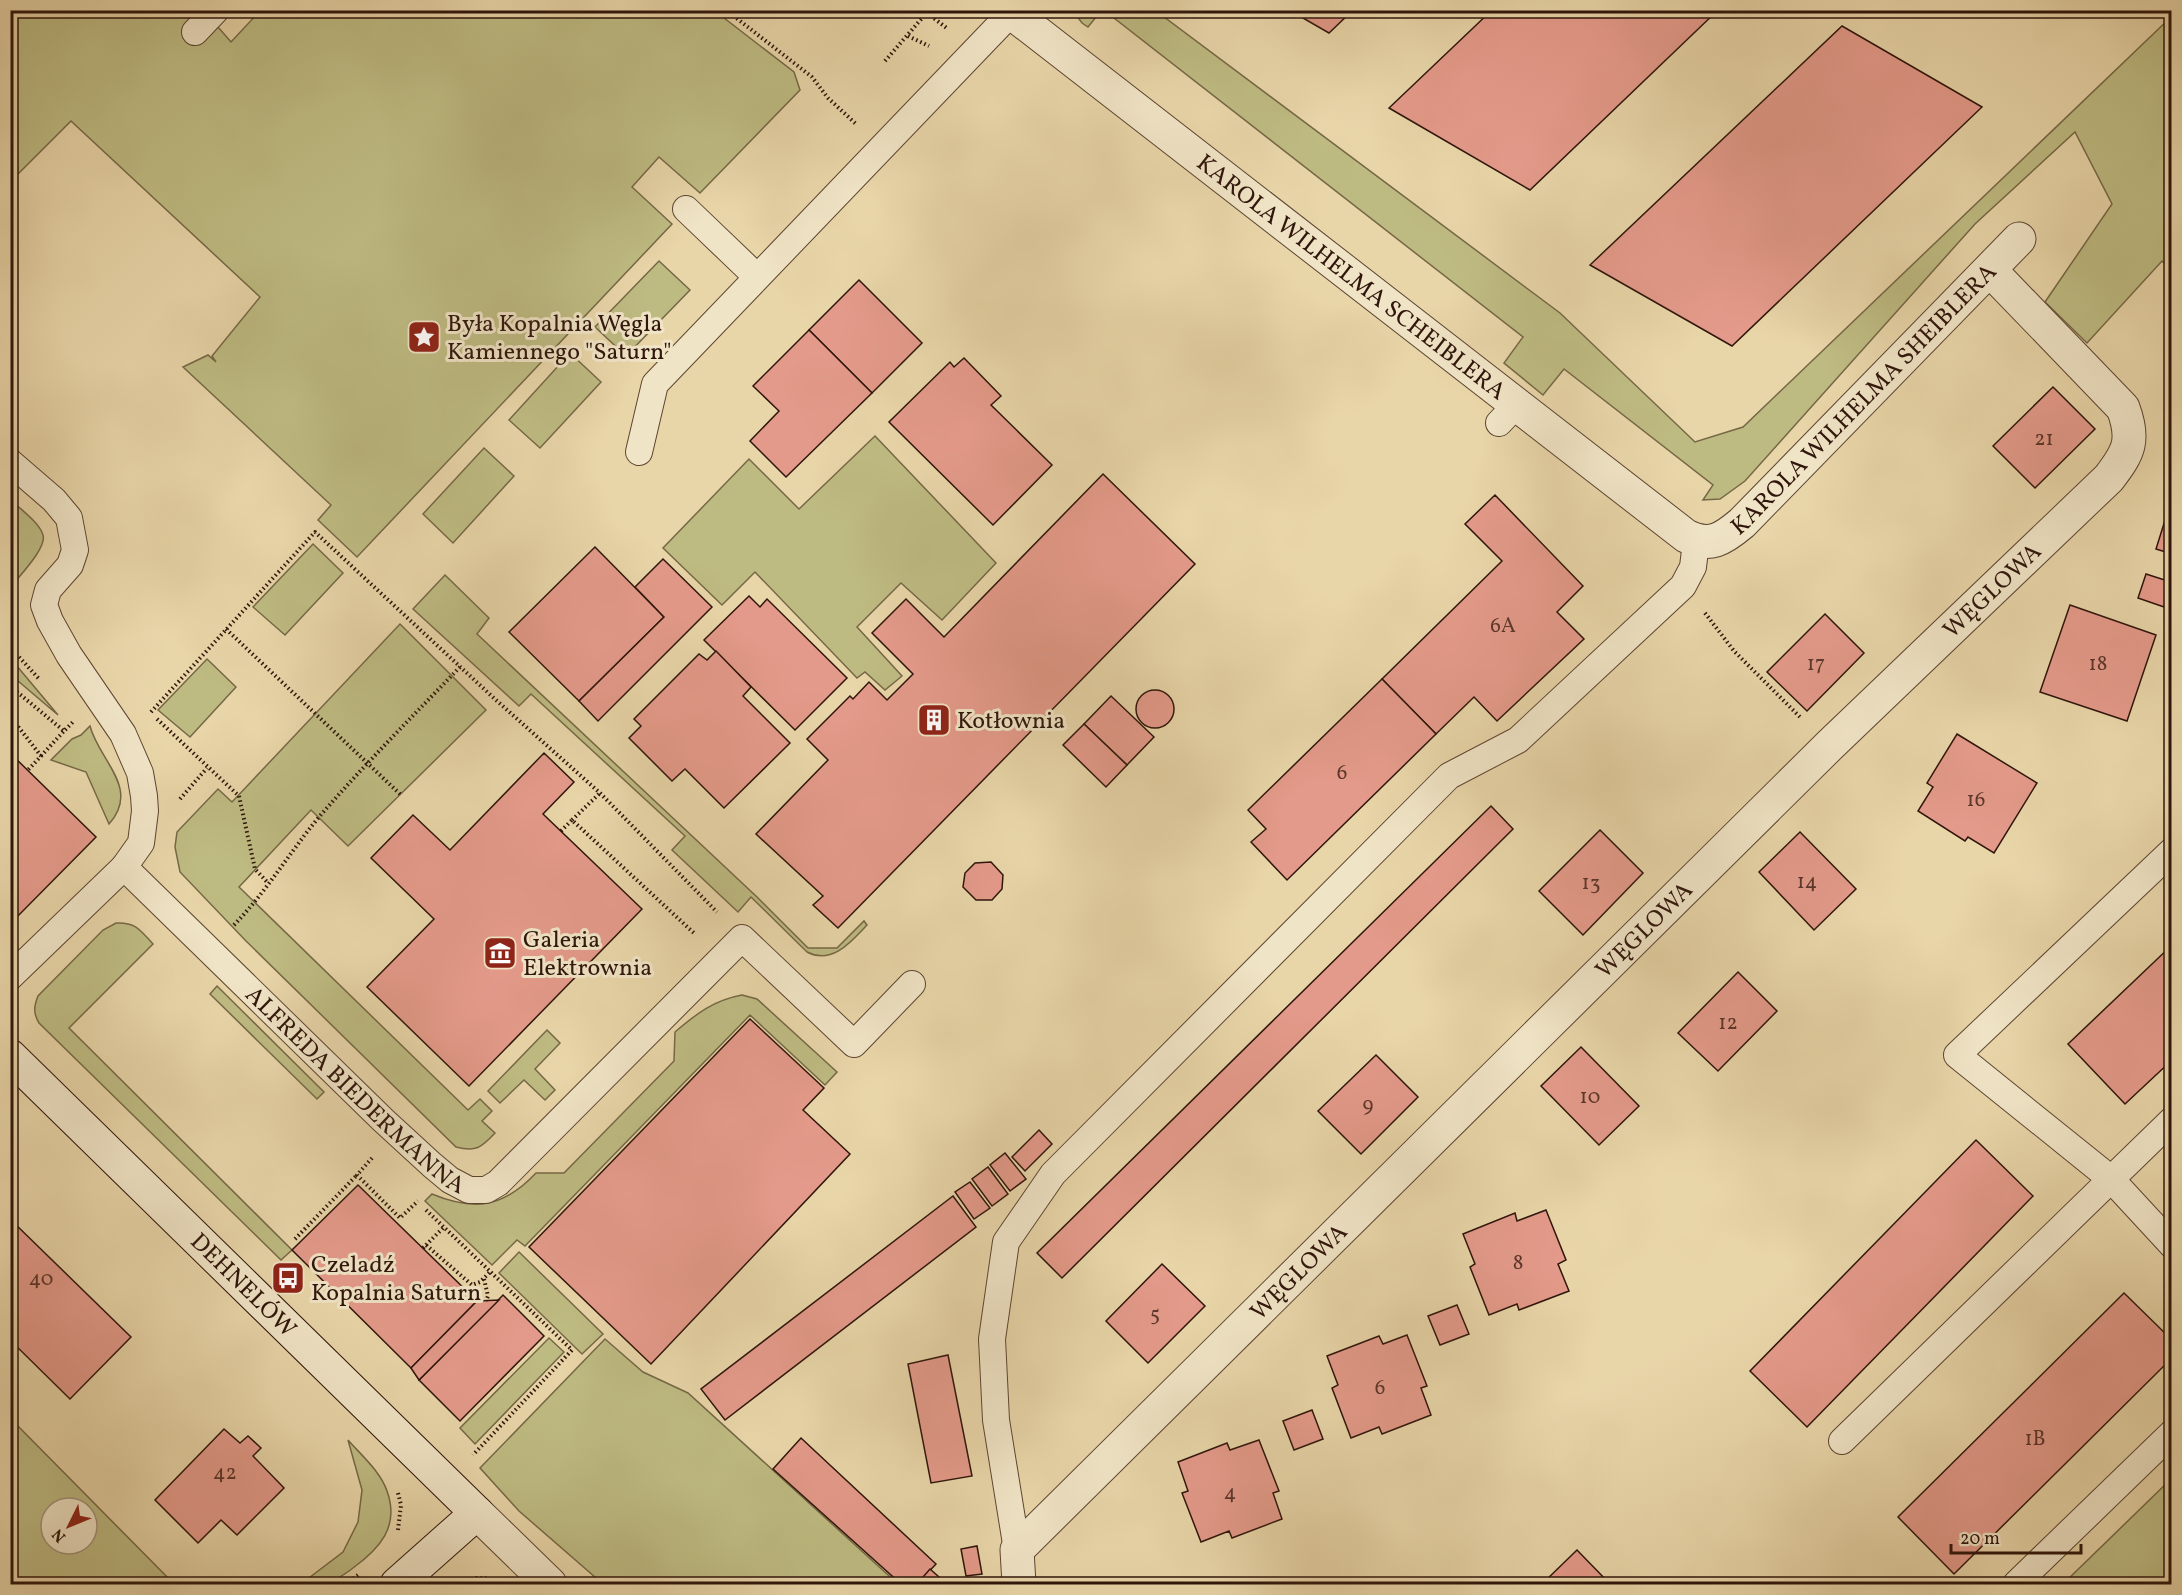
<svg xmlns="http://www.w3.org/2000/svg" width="2182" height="1595" viewBox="0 0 2182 1595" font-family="Vollkorn,serif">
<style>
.green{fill:#bebb82;stroke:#766846;stroke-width:1.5;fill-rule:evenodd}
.building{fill:#e49a8a;stroke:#2f150b;stroke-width:1.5}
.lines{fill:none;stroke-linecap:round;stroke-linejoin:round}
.lane-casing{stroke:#5d4532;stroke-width:28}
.street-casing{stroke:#5d4532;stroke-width:35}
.secondary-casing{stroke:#2f150b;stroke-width:35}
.path{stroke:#2f150b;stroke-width:4;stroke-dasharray:1.5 3;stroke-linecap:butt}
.lane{stroke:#f0e4c6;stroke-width:26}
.street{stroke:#f0e4c6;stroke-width:33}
.secondary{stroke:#f0e4c6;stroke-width:33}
.labels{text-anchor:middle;stroke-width:6;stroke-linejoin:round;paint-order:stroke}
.number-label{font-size:21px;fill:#5c362b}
.street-label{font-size:24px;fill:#2f150b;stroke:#f0e4c6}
.poi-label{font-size:24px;fill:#2f150b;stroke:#f0e4c6;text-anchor:start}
</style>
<rect width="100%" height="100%" fill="#e8d5a8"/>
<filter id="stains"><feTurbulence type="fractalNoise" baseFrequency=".00333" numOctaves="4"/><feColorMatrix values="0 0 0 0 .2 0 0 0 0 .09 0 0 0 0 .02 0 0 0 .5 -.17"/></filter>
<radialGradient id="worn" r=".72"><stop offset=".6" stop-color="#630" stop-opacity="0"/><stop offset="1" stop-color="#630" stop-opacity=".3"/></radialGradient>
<g class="green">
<polygon points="11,11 204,11 231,42 260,11 715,11 794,72 800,90 700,193 659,157 632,187 672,224 357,557 318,520 331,505 183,367 208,355 216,362 212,356 260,297 71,121 11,181"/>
<polygon points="1073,11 1073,10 1101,11 1088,27 1082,23"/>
<polygon points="1105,11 1156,11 1560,313 1695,442 1743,427 2171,17 2171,270 2162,261 2087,343 2045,302 2112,204 2075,132 1975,224 1745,481 1720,499 1703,500 1713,485 1564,369 1543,395 1504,363 1523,337"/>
<polygon points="659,261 690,290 626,356 595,327"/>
<polygon points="570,353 601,382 540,448 509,420"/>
<polygon points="875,436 996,563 942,620 901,583 857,627 902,676 885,690 865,672 857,678 755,572 722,605 663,548 749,459 799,509"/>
<polygon points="484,448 514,476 453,543 423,514"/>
<path d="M11 500C21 510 39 522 43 535 47 548 19 576 11 587V567L17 558 11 551Z"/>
<polygon points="313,544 343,573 285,635 253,607"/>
<path d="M445 575 489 618 477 634 757 897 808 948H837L864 921 867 925C851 942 832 965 807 952L751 897 738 912 672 850 685 836 531 694 519 706 413 609Z"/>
<path d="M400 624 486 710 348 846 311 810 239 887 468 1110 480 1099 492 1111 482 1121 495 1133C481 1148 476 1152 456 1147L246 941 180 872 175 847 177 832 218 789 232 802Z"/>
<polygon points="11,659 58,715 11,675"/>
<polygon points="207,659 236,687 190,737 158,710"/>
<path d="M90 726C99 761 141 788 109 824L86 772 51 760 72 739 81 735Z"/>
<path d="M116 923C136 922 140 930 153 944L69 1028 292 1250 281 1260 39 1023C33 1013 34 1006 38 996L103 930Z"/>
<polygon points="217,986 324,1092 317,1099 210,994"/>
<path d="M742 995 757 999 837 1072 825 1085 750 1015 525 1246 517 1240 492 1265 425 1201 432 1194C475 1212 504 1207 536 1173H564L674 1061 675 1032C696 1014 714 1000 742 995Z"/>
<polygon points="547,1030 560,1043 535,1069 555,1090 545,1100 524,1080 500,1103 488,1091"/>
<polygon points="519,1252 603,1334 582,1354 499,1273"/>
<polygon points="549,1338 564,1352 475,1444 460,1428"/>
<polygon points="605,1339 643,1372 688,1393 898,1584 603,1584 519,1511 480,1468"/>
<path d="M11 1419 174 1584H11ZM51 1508H87V1544H51Z"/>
<path d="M348 1440C362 1456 380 1471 387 1491 400 1527 379 1549 353 1568 344 1575 331 1583 320 1584 314 1585 307 1585 301 1584L343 1552 358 1522 362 1490Z"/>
<polygon points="2171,1479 2171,1584 2063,1584"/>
</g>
<g class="building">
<polygon points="1289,10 1353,10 1329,33"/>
<polygon points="1492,10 1718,10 1530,190 1389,108"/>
<polygon points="1842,26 1982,107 1732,346 1590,265"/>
<polygon points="859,280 922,343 872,393 809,330"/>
<polygon points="809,330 872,393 786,477 750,441 779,411 753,386"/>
<polygon points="964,358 1001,396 991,405 1052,465 993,525 889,422 950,362 954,367"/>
<polygon points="2053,387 2095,429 2035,488 1993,446"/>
<polygon points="1103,474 1195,564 838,928 813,905 823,896 756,834 828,760 807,739 850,696 853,699 869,682 887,700 913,674 872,633 906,599 944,637"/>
<polygon points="1495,495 1583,586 1557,612 1584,639 1497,721 1474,697 1436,734 1382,679 1502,561 1465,524"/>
<polygon points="2172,498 2172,554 2156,549"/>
<polygon points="595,547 664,617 579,701 509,632"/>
<polygon points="663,559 712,607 598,721 579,701 664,617 635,587"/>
<polygon points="2146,574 2171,582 2164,607 2138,598"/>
<polygon points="749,596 760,607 767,599 847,678 795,730 704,640"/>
<polygon points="2070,605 2156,635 2127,721 2040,692"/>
<polygon points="1825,614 1864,653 1807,711 1767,672"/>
<polygon points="716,651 751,687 743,696 790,743 724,808 685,769 672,781 629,738 641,726 634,719 699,654 707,660"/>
<polygon points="1382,679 1436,734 1287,880 1251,842 1266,829 1248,810"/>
<circle cx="1155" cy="709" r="19"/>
<polygon points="1111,696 1154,737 1127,765 1084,724"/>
<polygon points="1084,724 1127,765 1106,787 1063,745"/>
<polygon points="1957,734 2037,783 1994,853 1968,837 1965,841 1918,811 1933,787 1927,783"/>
<polygon points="10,753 96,837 10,924"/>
<polygon points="544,753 574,782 543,814 642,909 469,1086 367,987 434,919 371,858 413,815 450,850"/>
<polygon points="1491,806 1513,829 1062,1278 1037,1253"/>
<polygon points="1600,830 1643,873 1583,935 1539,891"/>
<polygon points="1800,832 1856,889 1814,930 1759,872"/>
<polygon points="991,862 1003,875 1002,889 992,900 976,900 963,887 965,873 975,863"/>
<polygon points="2172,945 2172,1060 2125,1104 2068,1044"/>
<polygon points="1738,972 1777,1011 1718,1071 1678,1033"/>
<polygon points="750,1019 824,1088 803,1110 850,1154 651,1364 529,1247"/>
<polygon points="1581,1047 1639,1106 1599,1145 1541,1086"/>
<polygon points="1376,1055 1418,1097 1361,1154 1318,1111"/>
<polygon points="1039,1130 1052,1144 1025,1171 1012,1157"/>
<polygon points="1976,1140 2033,1196 1807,1427 1750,1371"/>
<polygon points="1005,1153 1026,1179 1010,1191 990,1165"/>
<polygon points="988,1167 1008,1194 992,1206 972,1179"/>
<polygon points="970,1182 990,1208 974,1219 955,1192"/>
<polygon points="358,1185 477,1301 411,1368 292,1250"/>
<polygon points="953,1196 976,1227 725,1420 701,1389"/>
<polygon points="1546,1210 1566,1260 1558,1264 1569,1291 1519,1310 1517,1304 1489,1315 1470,1267 1475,1264 1463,1234 1515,1213 1517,1221"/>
<polygon points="10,1219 131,1337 70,1399 10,1340"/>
<polygon points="1162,1264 1205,1306 1148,1363 1106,1321"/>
<polygon points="2124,1293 2172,1340 2172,1358 1954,1574 1898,1517"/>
<polygon points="503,1295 544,1336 460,1421 419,1380"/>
<polygon points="499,1300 419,1380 411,1368 477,1301"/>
<polygon points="1457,1305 1469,1334 1440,1345 1428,1316"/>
<polygon points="1407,1335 1427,1386 1421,1388 1431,1415 1382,1434 1379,1427 1351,1438 1332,1388 1338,1385 1327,1356 1379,1336 1383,1344"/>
<polygon points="948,1355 972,1476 931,1483 908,1364"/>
<polygon points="1312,1410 1323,1439 1294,1450 1283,1421"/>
<polygon points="224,1429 240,1443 248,1436 261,1448 253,1456 284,1488 237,1535 221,1520 198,1543 155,1500"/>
<polygon points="801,1438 936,1564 917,1584 901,1584 773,1469"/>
<polygon points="1259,1440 1279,1491 1273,1493 1282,1519 1232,1538 1229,1531 1201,1542 1182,1493 1188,1491 1178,1462 1227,1443 1230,1450"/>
<polygon points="977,1546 982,1574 966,1576 961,1549"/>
<polygon points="1577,1550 1610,1584 1542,1584"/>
<polygon points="930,1569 947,1584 917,1584"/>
</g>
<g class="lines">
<defs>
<g id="lane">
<polyline points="195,32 216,10"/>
<polyline points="686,209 756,276"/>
<polyline points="1499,423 1516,405"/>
<polyline points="639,452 655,384 1014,10"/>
<polyline points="10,462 54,500 69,518 75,550 70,565 48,590 44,605 50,621 69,655 123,734 140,773 144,796 145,811 141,843 124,867"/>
<polyline points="2172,851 1957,1055 2111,1179 2172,1245"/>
<path id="s1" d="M10 977 124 867 383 1120 432 1165 450 1180 469 1190H486L498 1183 742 938 854 1044 912 984"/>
<polyline points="1842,1441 2172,1120"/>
<polyline points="1017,1550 996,1420 992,1339 1006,1242 1053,1174 1449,776 1518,740 1683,586 1693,567 1696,542"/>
<polyline points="2016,1584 2172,1433"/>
</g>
<g id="street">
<path id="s2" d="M1008 10 1686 536C1710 548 1723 539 1742 523L2019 239"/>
<polyline points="477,1513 550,1584"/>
<path id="s3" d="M1019 1584 1017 1550 1830 745 2109 478C2129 452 2135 440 2123 408L1990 270"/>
</g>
<g id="secondary">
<path id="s4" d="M10 1056 477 1513 397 1584"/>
</g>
</defs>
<use href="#lane" class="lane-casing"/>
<use href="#street" class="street-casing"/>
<use href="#secondary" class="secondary-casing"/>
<g class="path">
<polyline points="726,10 812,77 828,98 856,124"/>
<polyline points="927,13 948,29"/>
<polyline points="908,36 929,46"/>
<polyline points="885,61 929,10"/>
<polyline points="1705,613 1734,651 1801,718"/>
<polyline points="226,629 401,795"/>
<polyline points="10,647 40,680"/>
<polyline points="10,686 64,731 73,722"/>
<polyline points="151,712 315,532 497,701 600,793 717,912"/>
<polyline points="10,716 41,756 28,770"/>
<polyline points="157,719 239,796 255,869 268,883"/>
<polyline points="41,756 64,731"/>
<polyline points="180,799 207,768"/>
<polyline points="572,820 600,793"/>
<polyline points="561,831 572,820 695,934"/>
<path d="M234 925C266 892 290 852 319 817 364 765 413 716 460 667"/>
<polyline points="372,1158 357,1175 400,1218 418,1201"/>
<polyline points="426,1210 572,1350 473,1455"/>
<polyline points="295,1239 357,1175"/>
<polyline points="426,1245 444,1227"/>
<polyline points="423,1248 426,1245 472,1285 480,1282 490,1272"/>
<polyline points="484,1279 488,1296 486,1301"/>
<polyline points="398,1530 401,1505 398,1493"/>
<polyline points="346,1584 358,1575"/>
<polyline points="459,1584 476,1578 486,1578"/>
</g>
<use href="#lane" class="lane"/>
<use href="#street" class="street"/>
<use href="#secondary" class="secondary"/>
</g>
<defs>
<symbol id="sight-square" viewBox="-11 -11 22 22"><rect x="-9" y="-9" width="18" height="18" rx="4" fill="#8f2418" stroke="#f0e4c6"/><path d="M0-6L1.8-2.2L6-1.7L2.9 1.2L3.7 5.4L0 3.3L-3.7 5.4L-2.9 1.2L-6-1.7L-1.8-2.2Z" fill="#fff"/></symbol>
<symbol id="building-square" viewBox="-11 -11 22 22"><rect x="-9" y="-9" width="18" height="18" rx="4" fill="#8f2418" stroke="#f0e4c6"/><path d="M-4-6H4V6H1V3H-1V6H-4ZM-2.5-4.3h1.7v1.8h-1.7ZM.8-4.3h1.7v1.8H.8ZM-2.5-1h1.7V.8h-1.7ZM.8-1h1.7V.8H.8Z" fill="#fff"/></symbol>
<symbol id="museum-square" viewBox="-11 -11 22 22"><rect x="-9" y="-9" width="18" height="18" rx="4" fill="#8f2418" stroke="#f0e4c6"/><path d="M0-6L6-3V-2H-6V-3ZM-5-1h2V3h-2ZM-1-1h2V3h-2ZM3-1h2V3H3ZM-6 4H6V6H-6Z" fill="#fff"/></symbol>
<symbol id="bus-square" viewBox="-11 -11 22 22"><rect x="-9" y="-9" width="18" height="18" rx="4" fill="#8f2418" stroke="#f0e4c6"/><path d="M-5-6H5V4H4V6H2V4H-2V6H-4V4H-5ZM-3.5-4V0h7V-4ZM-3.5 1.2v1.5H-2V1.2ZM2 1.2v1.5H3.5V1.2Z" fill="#fff"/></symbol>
</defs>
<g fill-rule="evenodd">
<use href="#sight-square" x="405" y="318" width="38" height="38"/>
<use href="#building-square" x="915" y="701" width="38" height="38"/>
<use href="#museum-square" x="481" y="934" width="38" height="38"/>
<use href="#bus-square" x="269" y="1259" width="38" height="38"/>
</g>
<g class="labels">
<g class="number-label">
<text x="2044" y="445">21</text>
<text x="1503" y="632">6A</text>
<text x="1816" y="670">17</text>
<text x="2098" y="670">18</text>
<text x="1342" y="779">6</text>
<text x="1976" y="806">16</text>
<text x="1807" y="888">14</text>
<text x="1591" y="889">13</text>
<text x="1728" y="1029">12</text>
<text x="1590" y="1103">10</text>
<text x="1368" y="1111">9</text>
<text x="1518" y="1269">8</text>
<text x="41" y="1285">40</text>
<text x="1155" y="1320">5</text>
<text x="1380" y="1394">6</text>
<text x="2035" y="1445">1B</text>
<text x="225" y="1479">42</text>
<text x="1230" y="1499">4</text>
</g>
<g class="street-label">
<text dy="8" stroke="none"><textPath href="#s2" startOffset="435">KAROLA WILHELMA SCHEIBLERA</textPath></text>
<text dy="8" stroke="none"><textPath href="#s2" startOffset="1094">KAROLA WILHELMA SHEIBLERA</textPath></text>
<text dy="8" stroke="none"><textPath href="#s3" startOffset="1402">WĘGLOWA</textPath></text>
<text dy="8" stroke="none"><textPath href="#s3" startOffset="916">WĘGLOWA</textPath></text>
<text dy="8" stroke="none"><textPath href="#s1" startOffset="480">ALFREDA BIEDERMANNA</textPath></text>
<text dy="8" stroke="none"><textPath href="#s3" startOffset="430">WĘGLOWA</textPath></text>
<text dy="8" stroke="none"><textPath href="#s4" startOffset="327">DEHNELÓW</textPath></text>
</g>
<g class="poi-label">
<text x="447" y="331">Była Kopalnia Węgla<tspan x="447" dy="28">Kamiennego "Saturn"</tspan></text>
<text x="957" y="728">Kotłownia</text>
<text x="523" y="947">Galeria<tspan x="523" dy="28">Elektrownia</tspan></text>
<text x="311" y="1272">Czeladź<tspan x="311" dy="28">Kopalnia Saturn</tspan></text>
</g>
</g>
<rect width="2182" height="1595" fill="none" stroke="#e8d5a8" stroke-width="36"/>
<rect x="12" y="12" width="2158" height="1571" fill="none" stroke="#2f150b" stroke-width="3"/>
<rect x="18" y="18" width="2146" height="1559" fill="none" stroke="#2f150b" stroke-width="1.5"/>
<g transform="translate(69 1526) rotate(227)"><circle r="28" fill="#f0e4c6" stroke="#a3917b" stroke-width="1.5"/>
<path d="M0-4.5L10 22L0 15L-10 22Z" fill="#8f2418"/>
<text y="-9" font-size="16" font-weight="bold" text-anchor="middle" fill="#2f150b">N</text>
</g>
<path d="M1951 1544v9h130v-9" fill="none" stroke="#2f150b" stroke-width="3"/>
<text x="1960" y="1544" font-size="18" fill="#2f150b" stroke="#f0e4c6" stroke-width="4.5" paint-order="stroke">20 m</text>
<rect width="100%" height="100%" filter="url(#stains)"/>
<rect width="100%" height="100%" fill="url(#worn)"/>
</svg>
